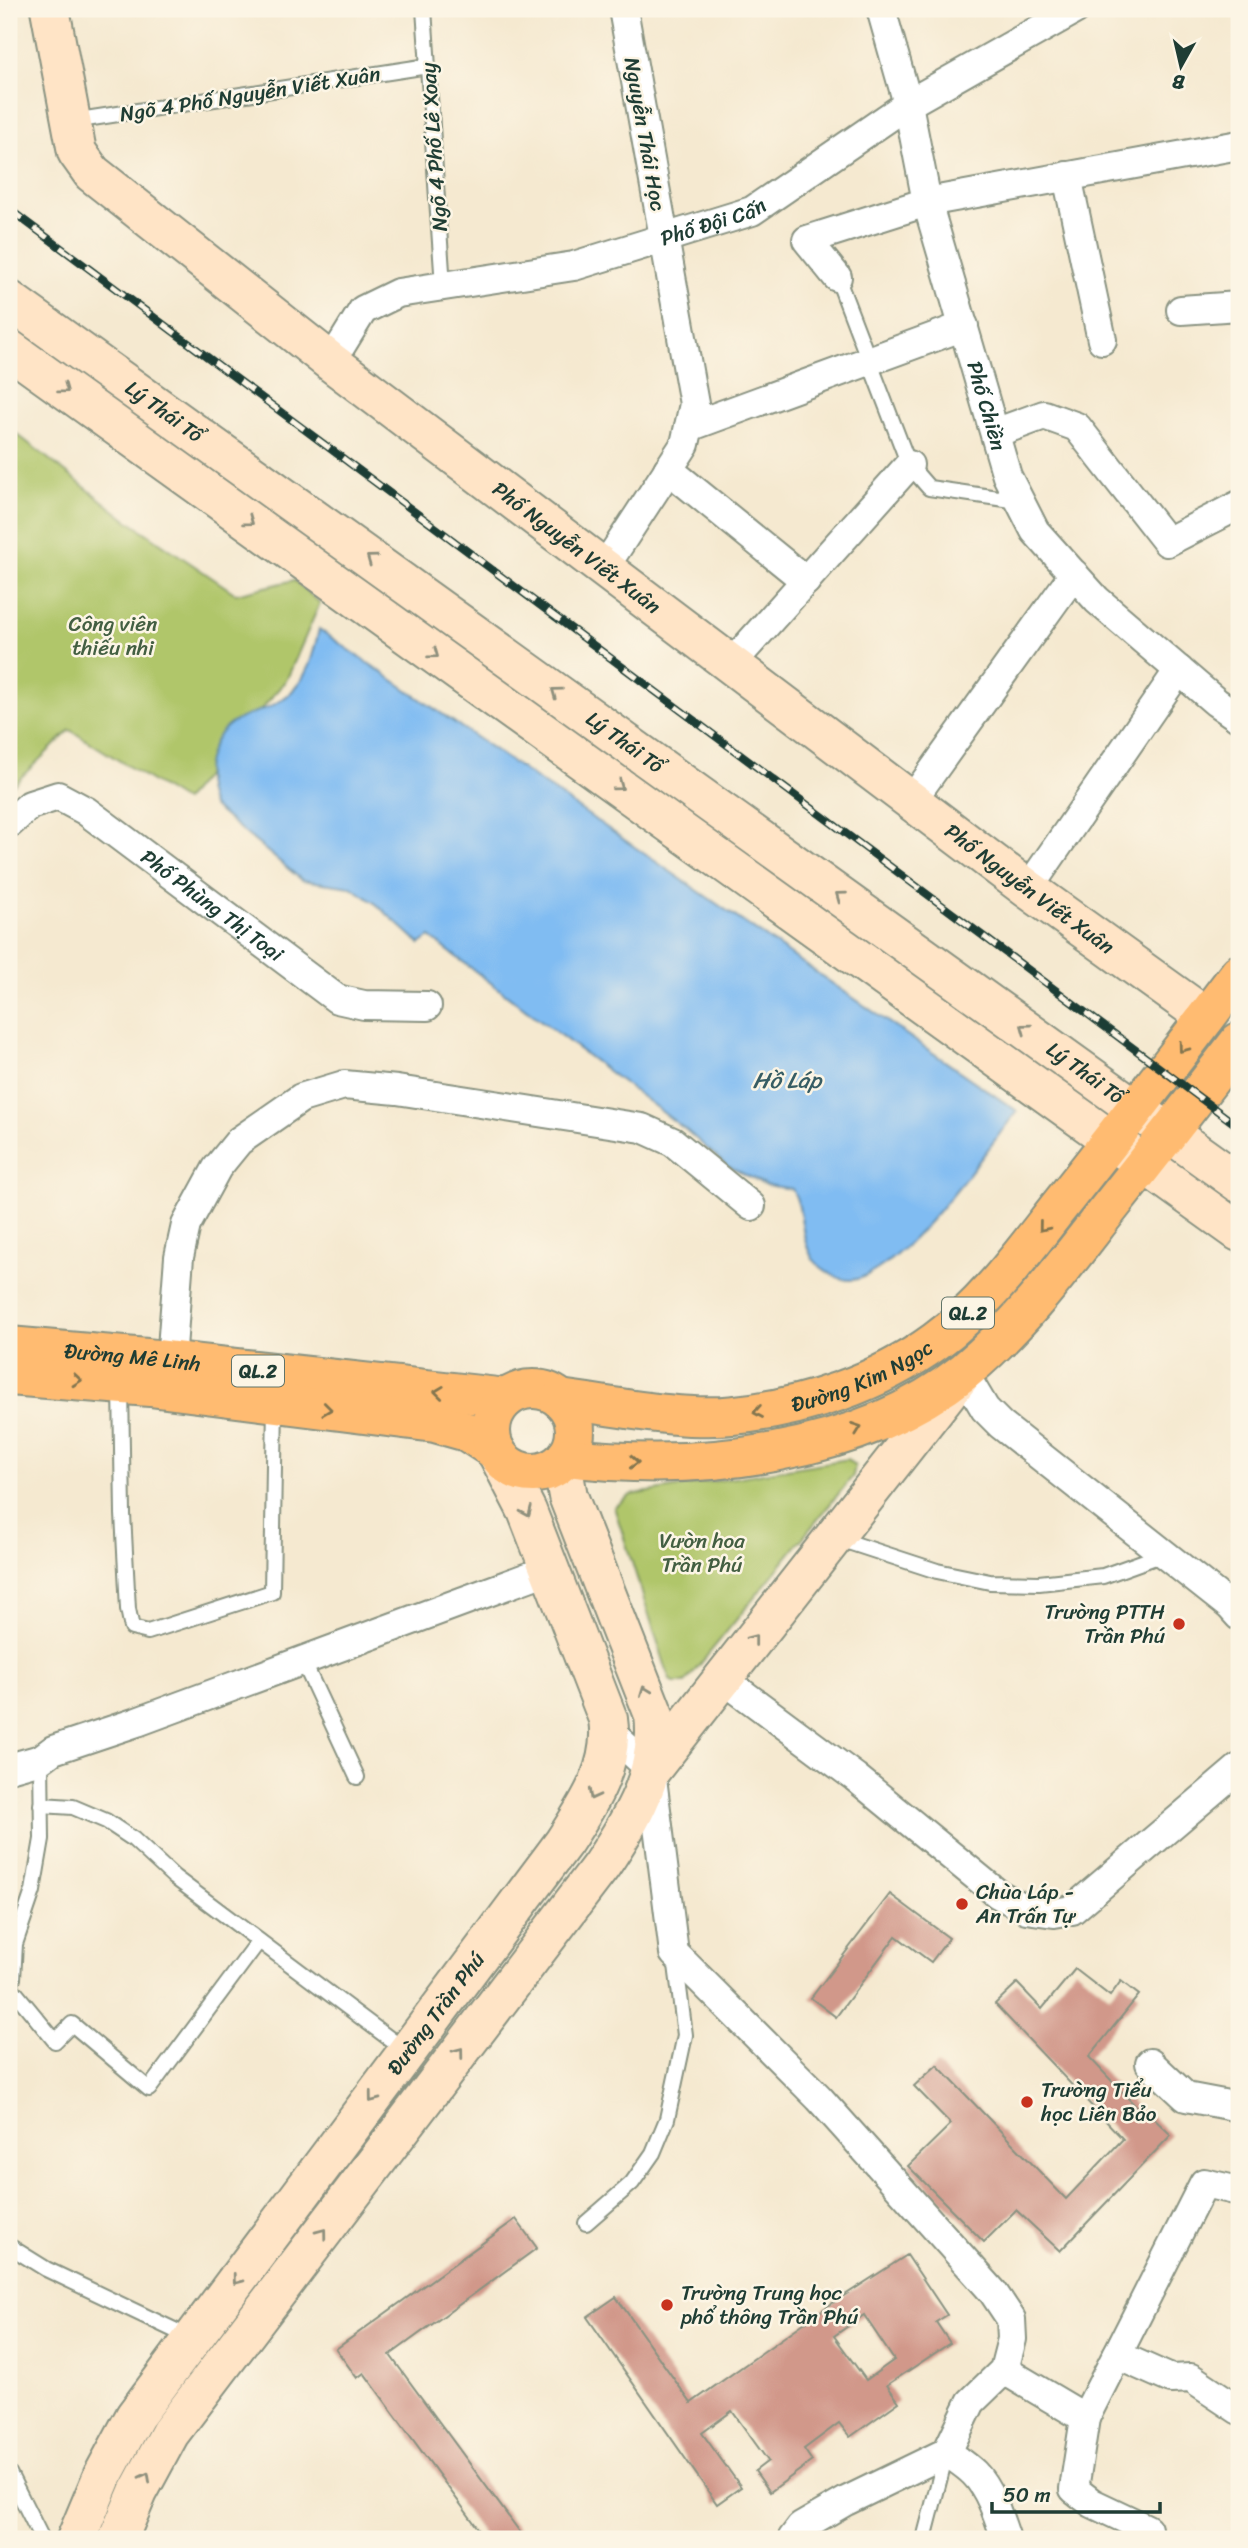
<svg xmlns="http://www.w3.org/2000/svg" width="1248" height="2548" viewBox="0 0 1248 2548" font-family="Sriracha,sans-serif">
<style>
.green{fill:#b0c66b;stroke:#688250;stroke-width:2}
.water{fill:#80bcf2;stroke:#507c93;stroke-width:2}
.building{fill:#d1988a;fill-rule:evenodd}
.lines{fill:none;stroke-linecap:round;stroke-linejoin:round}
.lane-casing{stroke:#8a9382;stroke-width:18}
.street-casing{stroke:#8a9382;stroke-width:32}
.secondary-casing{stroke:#8a9382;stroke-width:42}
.primary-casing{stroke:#8a9382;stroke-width:42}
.lane{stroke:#fff;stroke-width:14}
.street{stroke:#fff;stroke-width:28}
.secondary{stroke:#ffe4c6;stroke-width:38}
.primary{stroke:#ffbb71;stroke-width:38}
.rail-casing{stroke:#1f3d34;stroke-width:8}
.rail{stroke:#fcf5e5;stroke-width:5;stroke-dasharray:16;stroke-linecap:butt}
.oneway{stroke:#8f907d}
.oneway2{stroke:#84764f}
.poi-dot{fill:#c8321e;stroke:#fcf5e5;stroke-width:2.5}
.labels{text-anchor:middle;stroke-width:5;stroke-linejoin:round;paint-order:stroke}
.shield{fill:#fcf5e5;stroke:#617469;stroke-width:2}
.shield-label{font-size:19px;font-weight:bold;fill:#1f3d34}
.street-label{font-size:21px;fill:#1f3d34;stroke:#fcf5e5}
.park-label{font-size:21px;fill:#435f42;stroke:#fcf5e5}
.poi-label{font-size:21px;fill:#1f3d34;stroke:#fcf5e5;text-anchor:start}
.water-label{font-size:23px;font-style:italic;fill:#375d64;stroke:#fcf5e5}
</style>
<rect width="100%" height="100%" fill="#fcf5e5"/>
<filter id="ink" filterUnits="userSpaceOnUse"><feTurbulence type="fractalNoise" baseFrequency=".0143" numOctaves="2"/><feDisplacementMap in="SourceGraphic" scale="14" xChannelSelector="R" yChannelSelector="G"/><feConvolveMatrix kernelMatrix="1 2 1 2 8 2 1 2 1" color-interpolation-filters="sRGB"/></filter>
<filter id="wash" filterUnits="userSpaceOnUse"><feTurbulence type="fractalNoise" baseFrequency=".00686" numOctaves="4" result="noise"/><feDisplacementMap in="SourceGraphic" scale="28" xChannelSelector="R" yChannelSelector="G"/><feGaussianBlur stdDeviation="1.57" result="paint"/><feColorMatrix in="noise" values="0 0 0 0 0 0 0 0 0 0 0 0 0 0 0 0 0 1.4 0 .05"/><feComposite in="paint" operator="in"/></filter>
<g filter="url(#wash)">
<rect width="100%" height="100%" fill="#f5e9d0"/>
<g class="green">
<polygon points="9,428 127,520 236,594 294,580 320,603 287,679 184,801 70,730 9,789"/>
<polygon points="847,1459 855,1466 853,1476 685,1683 673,1683 670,1680 614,1507 631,1495"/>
</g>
<path class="water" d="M319 629 1017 1111C986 1150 900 1276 851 1280 839 1281 821 1269 814 1260 799 1239 805 1211 792 1189L766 1185 727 1166 686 1130 430 937 420 944 375 903 351 887 302 880 212 806C206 791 204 775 208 759 223 704 264 723 295 688 310 672 314 650 319 629Z"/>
<g id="blocks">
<g class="building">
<polygon points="890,1894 949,1938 931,1962 896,1936 836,2017 811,1998"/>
<polygon points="1075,1969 1110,1996 1121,1981 1139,1995 1089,2057 1145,2116 1148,2113 1171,2135 1060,2251 1016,2210 984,2242 908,2166 951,2124 914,2086 937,2065 1066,2199 1123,2139 995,2004 1017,1983 1042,2009"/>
<polygon points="516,2219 537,2248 390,2355 525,2539 486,2539 364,2373 357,2378 336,2349"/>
<path d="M907 2255 947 2315 936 2322 950 2343 887 2385 899 2402 850 2437 839 2423 804 2449 812 2461 770 2492 755 2471 768 2461 732 2411 702 2433 741 2487 717 2504 587 2317 616 2297 691 2403 828 2306ZM864 2315 894 2360 866 2380 834 2336Z"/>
</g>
</g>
</g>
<g filter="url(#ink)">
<use href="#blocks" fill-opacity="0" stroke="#8a9382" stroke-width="2"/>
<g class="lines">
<defs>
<g id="lane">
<polyline points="424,9 443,286"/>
<polyline points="73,121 428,66"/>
<polyline points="837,277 909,465 929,488 1019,501"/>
<polyline points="121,1386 123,1514 128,1609 132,1628 148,1632 272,1592 275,1403"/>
<polyline points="836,1538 937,1571 990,1582 1039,1583 1103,1576 1164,1554"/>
<polyline points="303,1661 357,1777"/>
<polyline points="41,1805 73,1807 106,1821 133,1839 174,1877 406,2051"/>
<polyline points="9,1983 13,1979 15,1944 33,1891 42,1839 41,1759"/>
<polyline points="9,1985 55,2041 72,2024 149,2089 259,1941"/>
<polyline points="586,2223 632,2183 653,2153 667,2119 685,2035 675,1957"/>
<polyline points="9,2246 46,2269 191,2338"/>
<polyline points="9,2473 42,2539"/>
<polyline points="924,2539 946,2454"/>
</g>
<g id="street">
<path id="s1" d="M881 9 908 104 927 202 1007 476 1035 531 1097 600 1216 702 1239 718"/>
<polyline points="1067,176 1102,340"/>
<polyline points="837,277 807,240 927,202 1239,145"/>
<polyline points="1181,310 1239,306"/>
<path id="s2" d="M331 362 363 310 398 293 574 266 752 211 908 104 1076 9"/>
<polyline points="689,427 964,326"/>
<polyline points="995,433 1044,415 1077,427 1167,542 1239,505"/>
<polyline points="668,469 806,581"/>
<polyline points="604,568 685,444 694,404 623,9"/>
<polyline points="731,664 909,465"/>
<polyline points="912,800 1074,574"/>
<path id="s3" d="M9 824 30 805 58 796 86 811 337 999 364 1005 427 1006"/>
<polyline points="1028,889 1179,670"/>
<polyline points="171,1361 179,1257 186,1225 217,1168 239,1141 301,1098 344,1085 397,1090 642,1128 673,1142 751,1206"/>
<polyline points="963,1372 985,1409 1001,1425 1230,1606 1239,1616"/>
<polyline points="723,1679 855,1777 998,1894 1026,1909 1054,1913 1072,1910 1239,1768"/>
<polyline points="609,1731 651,1770 674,1953 819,2098 993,2292 1011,2319 1012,2339 1004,2370 971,2402 947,2452 846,2501 801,2527 792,2539"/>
<polyline points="9,1768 41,1759 53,1750 137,1722 550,1569"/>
<polyline points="1150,2063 1186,2097 1239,2107"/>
<polyline points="1117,2355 1204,2183 1239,2191"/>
<polyline points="1004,2370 1085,2418 1117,2355 1171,2379 1191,2378 1239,2410"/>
<polyline points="1085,2418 1074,2489 1092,2503 1147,2529"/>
<path d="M947 2452C956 2459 966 2465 974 2473 990 2489 999 2518 1006 2539"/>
</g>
<g id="secondary">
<path id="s4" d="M50 9 77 152 92 173 331 362 1028 889 1206 1017"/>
<path id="s5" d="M9 300 1239 1183"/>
<polyline points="9,349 1239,1232"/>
<polyline points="651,1770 959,1378"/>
<path id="s6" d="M76 2539 102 2477 135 2416 564 1842C588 1805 615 1766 608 1719L527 1511 496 1451"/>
<path d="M118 2539 138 2492 170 2433 601 1866C632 1819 661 1773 654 1715L568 1496 565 1480 566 1457"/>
</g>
<g id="primary">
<path id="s7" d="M9 1346 147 1358 507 1398"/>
<polyline points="9,1376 150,1387 435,1423 467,1432 496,1451"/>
<circle cx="533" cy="1431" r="42"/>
<path id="s8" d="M560 1399C613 1406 683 1421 734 1415 804 1408 879 1383 936 1341 984 1306 1021 1255 1057 1209 1119 1131 1179 1053 1239 974"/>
<path d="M566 1457C696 1473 859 1456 965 1371 1017 1328 1058 1274 1099 1221 1146 1162 1193 1102 1239 1042"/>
</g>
</defs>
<use href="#lane" class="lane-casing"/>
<use href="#street" class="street-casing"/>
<use href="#secondary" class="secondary-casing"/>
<use href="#primary" class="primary-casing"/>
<use href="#lane" class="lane"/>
<use href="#street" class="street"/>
<use href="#secondary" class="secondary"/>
<use href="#primary" class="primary"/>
<defs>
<polyline id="rail" points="9,209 1239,1127"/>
</defs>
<use href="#rail" class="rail-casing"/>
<use href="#rail" class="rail"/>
</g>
<defs><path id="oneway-chevron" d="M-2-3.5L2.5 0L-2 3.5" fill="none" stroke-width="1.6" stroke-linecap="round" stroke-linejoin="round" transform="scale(1.75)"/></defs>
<g class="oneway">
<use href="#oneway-chevron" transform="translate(64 389) rotate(36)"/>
<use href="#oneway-chevron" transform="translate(249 521) rotate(36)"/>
<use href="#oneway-chevron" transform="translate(371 559) rotate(-144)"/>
<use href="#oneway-chevron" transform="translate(434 654) rotate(36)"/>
<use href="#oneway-chevron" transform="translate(556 692) rotate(-144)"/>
<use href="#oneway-chevron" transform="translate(619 786) rotate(36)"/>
<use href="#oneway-chevron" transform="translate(840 896) rotate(-144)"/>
<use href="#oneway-chevron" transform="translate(1025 1028) rotate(-144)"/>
<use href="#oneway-chevron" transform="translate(527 1512) rotate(66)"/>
<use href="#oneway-chevron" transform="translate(753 1639) rotate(-52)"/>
<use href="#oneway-chevron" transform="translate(645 1691) rotate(-111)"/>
<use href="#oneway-chevron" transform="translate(593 1795) rotate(118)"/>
<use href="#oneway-chevron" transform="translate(459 2052) rotate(-53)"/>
<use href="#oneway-chevron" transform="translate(373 2098) rotate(127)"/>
<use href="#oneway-chevron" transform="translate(322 2233) rotate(-53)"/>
<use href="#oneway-chevron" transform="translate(237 2280) rotate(127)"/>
<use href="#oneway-chevron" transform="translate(146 2477) rotate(-62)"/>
</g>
<g class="oneway2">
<use href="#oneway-chevron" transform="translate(1183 1048) rotate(127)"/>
<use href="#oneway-chevron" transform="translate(1043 1227) rotate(129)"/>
<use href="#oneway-chevron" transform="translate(77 1380) rotate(5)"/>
<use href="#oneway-chevron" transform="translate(439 1392) rotate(-173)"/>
<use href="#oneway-chevron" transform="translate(327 1409) rotate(7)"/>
<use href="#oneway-chevron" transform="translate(758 1412) rotate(170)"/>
<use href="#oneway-chevron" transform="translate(857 1428) rotate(-20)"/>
<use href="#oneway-chevron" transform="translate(634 1462) rotate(2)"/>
</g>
</g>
<g class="poi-dot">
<circle cx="1179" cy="1624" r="7"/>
<circle cx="962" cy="1904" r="7"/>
<circle cx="1027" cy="2102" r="7"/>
<circle cx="667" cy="2305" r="7"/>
</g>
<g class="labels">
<g class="shield">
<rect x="942" y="1297.5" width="52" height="31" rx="5"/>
<rect x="232" y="1355.5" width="52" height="31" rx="5"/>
</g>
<g class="shield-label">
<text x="968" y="1320">QL.2</text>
<text x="258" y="1378">QL.2</text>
</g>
<g class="street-label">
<text transform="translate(250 94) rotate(-9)" y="7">Ngõ 4 Phố Nguyễn Viết Xuân</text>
<text transform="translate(645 134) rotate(80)" y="7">Nguyễn Thái Học</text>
<text transform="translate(434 147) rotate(-94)" y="7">Ngõ 4 Phố Lê Xoay</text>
<text dy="7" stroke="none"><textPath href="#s2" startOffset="424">Phố Đội Cấn</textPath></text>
<text dy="7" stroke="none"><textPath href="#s1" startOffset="411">Phố Chiền</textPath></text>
<text dy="7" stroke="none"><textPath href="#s5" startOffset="191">Lý Thái Tổ</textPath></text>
<text dy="7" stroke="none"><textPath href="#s4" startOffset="784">Phố Nguyễn Viết Xuân</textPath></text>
<text dy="7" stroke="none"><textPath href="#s5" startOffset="758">Lý Thái Tổ</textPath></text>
<text dy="7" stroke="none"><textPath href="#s4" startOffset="1351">Phố Nguyễn Viết Xuân</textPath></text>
<text dy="7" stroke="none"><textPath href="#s3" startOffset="247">Phố Phùng Thị Toại</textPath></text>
<text dy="7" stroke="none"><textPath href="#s5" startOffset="1325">Lý Thái Tổ</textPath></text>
<text dy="7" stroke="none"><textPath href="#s7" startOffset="124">Đường Mê Linh</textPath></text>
<text dy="7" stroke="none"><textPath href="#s8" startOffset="310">Đường Kim Ngọc</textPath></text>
<text dy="7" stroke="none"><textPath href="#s6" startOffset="639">Đường Trần Phú</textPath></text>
</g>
<g class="park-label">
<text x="113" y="631">Công viên<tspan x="113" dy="24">thiếu nhi</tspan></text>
<text x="702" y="1548">Vườn hoa<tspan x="702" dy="24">Trần Phú</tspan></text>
</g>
<g class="poi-label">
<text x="1165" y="1619" text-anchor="end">Trường PTTH<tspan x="1165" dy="24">Trần Phú</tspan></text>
<text x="976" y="1899">Chùa Láp -<tspan x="976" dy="24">An Trấn Tự</tspan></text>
<text x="1041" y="2097">Trường Tiểu<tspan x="1041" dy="24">học Liên Bảo</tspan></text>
<text x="681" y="2300">Trường Trung học<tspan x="681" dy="24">phổ thông Trần Phú</tspan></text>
</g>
<g class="water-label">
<text x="787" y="1088">Hồ Láp</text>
</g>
</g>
<rect width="1248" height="2548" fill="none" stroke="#fcf5e5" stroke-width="35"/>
<g transform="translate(1181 66) rotate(188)" stroke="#fcf5e5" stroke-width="5" paint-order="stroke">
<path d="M0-5L12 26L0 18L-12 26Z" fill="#1f3d34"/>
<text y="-10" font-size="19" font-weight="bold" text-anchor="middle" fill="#1f3d34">B</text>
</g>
<path d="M992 2502v10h168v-10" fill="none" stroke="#1f3d34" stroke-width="3.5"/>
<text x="1003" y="2502" font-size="21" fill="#1f3d34" stroke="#fcf5e5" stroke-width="5" paint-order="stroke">50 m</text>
</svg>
